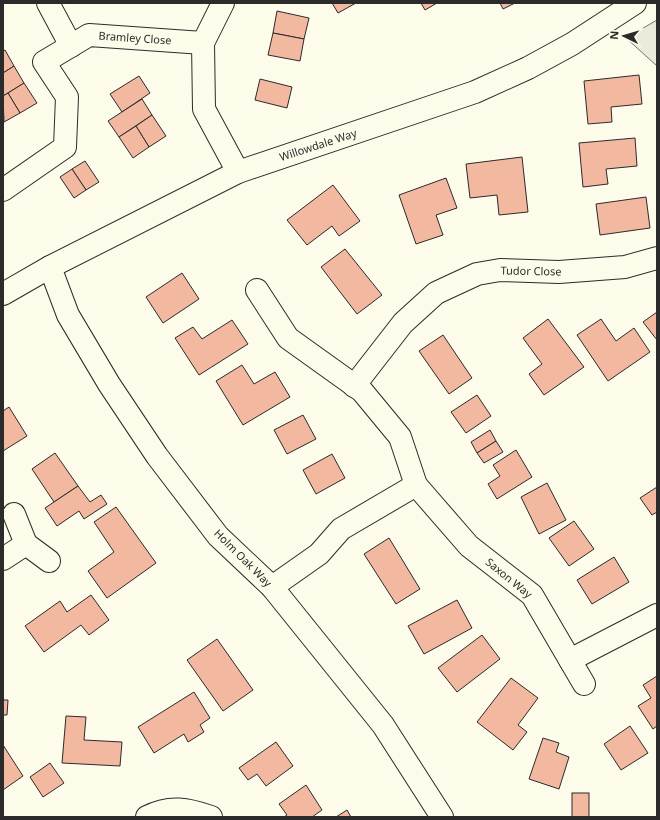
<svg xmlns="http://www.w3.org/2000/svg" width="660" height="820" viewBox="0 0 660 820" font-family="'Noto Sans',sans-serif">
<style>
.green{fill:#ecebdb;stroke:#74746e}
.building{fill:#f2b8a0;stroke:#2b2b2b}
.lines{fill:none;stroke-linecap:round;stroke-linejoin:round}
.minor-casing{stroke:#2b2b2b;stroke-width:24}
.minor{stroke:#fdfbea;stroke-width:22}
.labels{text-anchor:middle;stroke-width:3;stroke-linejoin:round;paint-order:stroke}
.street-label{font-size:11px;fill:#2b2b2b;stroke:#fdfbea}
</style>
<rect width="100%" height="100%" fill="#fdfbea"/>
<polygon class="green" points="657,20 657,66 626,38"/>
<g class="building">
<polygon points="332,3 356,3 338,13"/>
<polygon points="421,3 437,3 425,10"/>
<polygon points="500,3 515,3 503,9"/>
<polygon points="277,11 309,18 304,39 273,33"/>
<polygon points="273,33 304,39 300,61 268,55"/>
<polygon points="5,50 14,66 3,73 3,51"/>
<polygon points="14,66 24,83 3,96 3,73"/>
<polygon points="639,75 642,104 611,107 612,122 588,124 584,81"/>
<polygon points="139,76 150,93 122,112 110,94"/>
<polygon points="260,79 292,87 287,108 255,100"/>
<polygon points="24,83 37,103 20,113 8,93"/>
<polygon points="8,93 20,113 4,122 3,96"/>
<polygon points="142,99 152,115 119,137 108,121"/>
<polygon points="152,115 166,136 149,147 136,126"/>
<polygon points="136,126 149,147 133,158 119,137"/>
<polygon points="635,138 637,166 606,169 608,184 583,187 579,143"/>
<polygon points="522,157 528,212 499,215 497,195 470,198 466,164"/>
<polygon points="85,161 99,182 86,190 72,169"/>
<polygon points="72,169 86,190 74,198 60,177"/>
<polygon points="446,178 457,208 436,215 443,235 416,244 399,195"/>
<polygon points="333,185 360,221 339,236 332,226 307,245 287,220"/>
<polygon points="646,197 650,228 600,235 596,204"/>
<polygon points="345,249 382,295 357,314 321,267"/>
<polygon points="182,273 199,299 163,323 146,297"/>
<polygon points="657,312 657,340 643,322"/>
<polygon points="548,319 584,367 544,395 529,374 542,364 523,338"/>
<polygon points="601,319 616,341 634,328 650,352 608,381 577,335"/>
<polygon points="232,320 248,344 199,375 175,338 193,327 202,339"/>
<polygon points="443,335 472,378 449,394 419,351"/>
<polygon points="242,365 254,384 275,372 290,397 243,425 216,381"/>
<polygon points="477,395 491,416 466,433 451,412"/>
<polygon points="9,407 27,436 3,451 3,411"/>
<polygon points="303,415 316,439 287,454 274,430"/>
<polygon points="490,430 496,441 477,453 471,442"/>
<polygon points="496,441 503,452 484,463 477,453"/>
<polygon points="516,450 532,477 497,499 488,484 500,476 493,465"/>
<polygon points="55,453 78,486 54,502 32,469"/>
<polygon points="332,454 345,478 316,494 303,470"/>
<polygon points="547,483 566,520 539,534 521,497"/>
<polygon points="78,486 90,502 101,495 107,504 84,519 79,511 57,526 45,508"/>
<polygon points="657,487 657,512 652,515 640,498"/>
<polygon points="116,507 156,563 107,598 88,571 114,552 94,522"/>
<polygon points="574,521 594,549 569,566 549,538"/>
<polygon points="389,538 420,589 396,604 364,554"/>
<polygon points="614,557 629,582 592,604 577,580"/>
<polygon points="91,595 109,620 89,635 81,625 44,652 25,626 60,601 67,612"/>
<polygon points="457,600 472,628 424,654 408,626"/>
<polygon points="482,635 500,659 457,692 438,668"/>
<polygon points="217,639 253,690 223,711 187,660"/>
<polygon points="657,676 657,726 653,729 638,706 651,698 643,685"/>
<polygon points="511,678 538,698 518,725 527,732 513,750 477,722"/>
<polygon points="194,692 210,718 200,725 204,732 188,742 184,734 154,753 138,727"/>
<polygon points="3,700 8,700 7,715 3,715"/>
<polygon points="66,716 86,717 84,740 122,742 120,766 62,763"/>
<polygon points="630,726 648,753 621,770 604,744"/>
<polygon points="543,738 559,743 556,752 569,757 559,789 529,779"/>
<polygon points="276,742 293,766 266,786 257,774 248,780 239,768"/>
<polygon points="3,745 23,776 3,790"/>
<polygon points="50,763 64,783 43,797 30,777"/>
<polygon points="306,785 322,810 312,817 284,817 287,815 279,804"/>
<rect x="572" y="793" width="17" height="24"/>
<polygon points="347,810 351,817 336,817"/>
</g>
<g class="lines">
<defs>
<g id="minor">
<polyline points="48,3 71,46"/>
<polyline points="223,3 203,43 204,109 238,172"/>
<polyline points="3,190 65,147 67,97 44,62 89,35 203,43"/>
<polyline points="50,267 68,315 109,384 157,456 218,536 272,587 383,725 442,817"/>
<polyline points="257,290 288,338 362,391 400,437 416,485 469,546 532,595 584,684"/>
<polyline points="3,294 50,267 238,172 475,92 528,68 572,44 635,3"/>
<polyline points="354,386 403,323 436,293 477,274 500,270 559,272 625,267 657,258"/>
<polyline points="14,514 26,544"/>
<polyline points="3,559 26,544 49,561"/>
<polyline points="272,587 319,554 341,529 416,485"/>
<polyline points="570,660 657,615"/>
<path d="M147 817C170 805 188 809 211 817"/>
</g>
</defs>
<use href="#minor" class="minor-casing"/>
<use href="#minor" class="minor"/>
</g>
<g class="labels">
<g class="street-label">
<text transform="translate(135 38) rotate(4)" y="4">Bramley Close</text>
<text transform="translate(318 145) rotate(-18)" y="4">Willowdale Way</text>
<text transform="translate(531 271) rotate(1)" y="4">Tudor Close</text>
<text transform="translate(243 558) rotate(45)" y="4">Holm Oak Way</text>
<text transform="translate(509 578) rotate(39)" y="4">Saxon Way</text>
</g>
</g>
<rect width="660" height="820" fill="none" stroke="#2b2b2b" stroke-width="8"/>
<g transform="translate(624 36) rotate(275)" stroke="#fdfbea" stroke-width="3" paint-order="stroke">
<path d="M0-3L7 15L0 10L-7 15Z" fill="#2b2b2b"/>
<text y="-6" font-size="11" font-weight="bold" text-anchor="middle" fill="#2b2b2b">N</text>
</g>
</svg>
